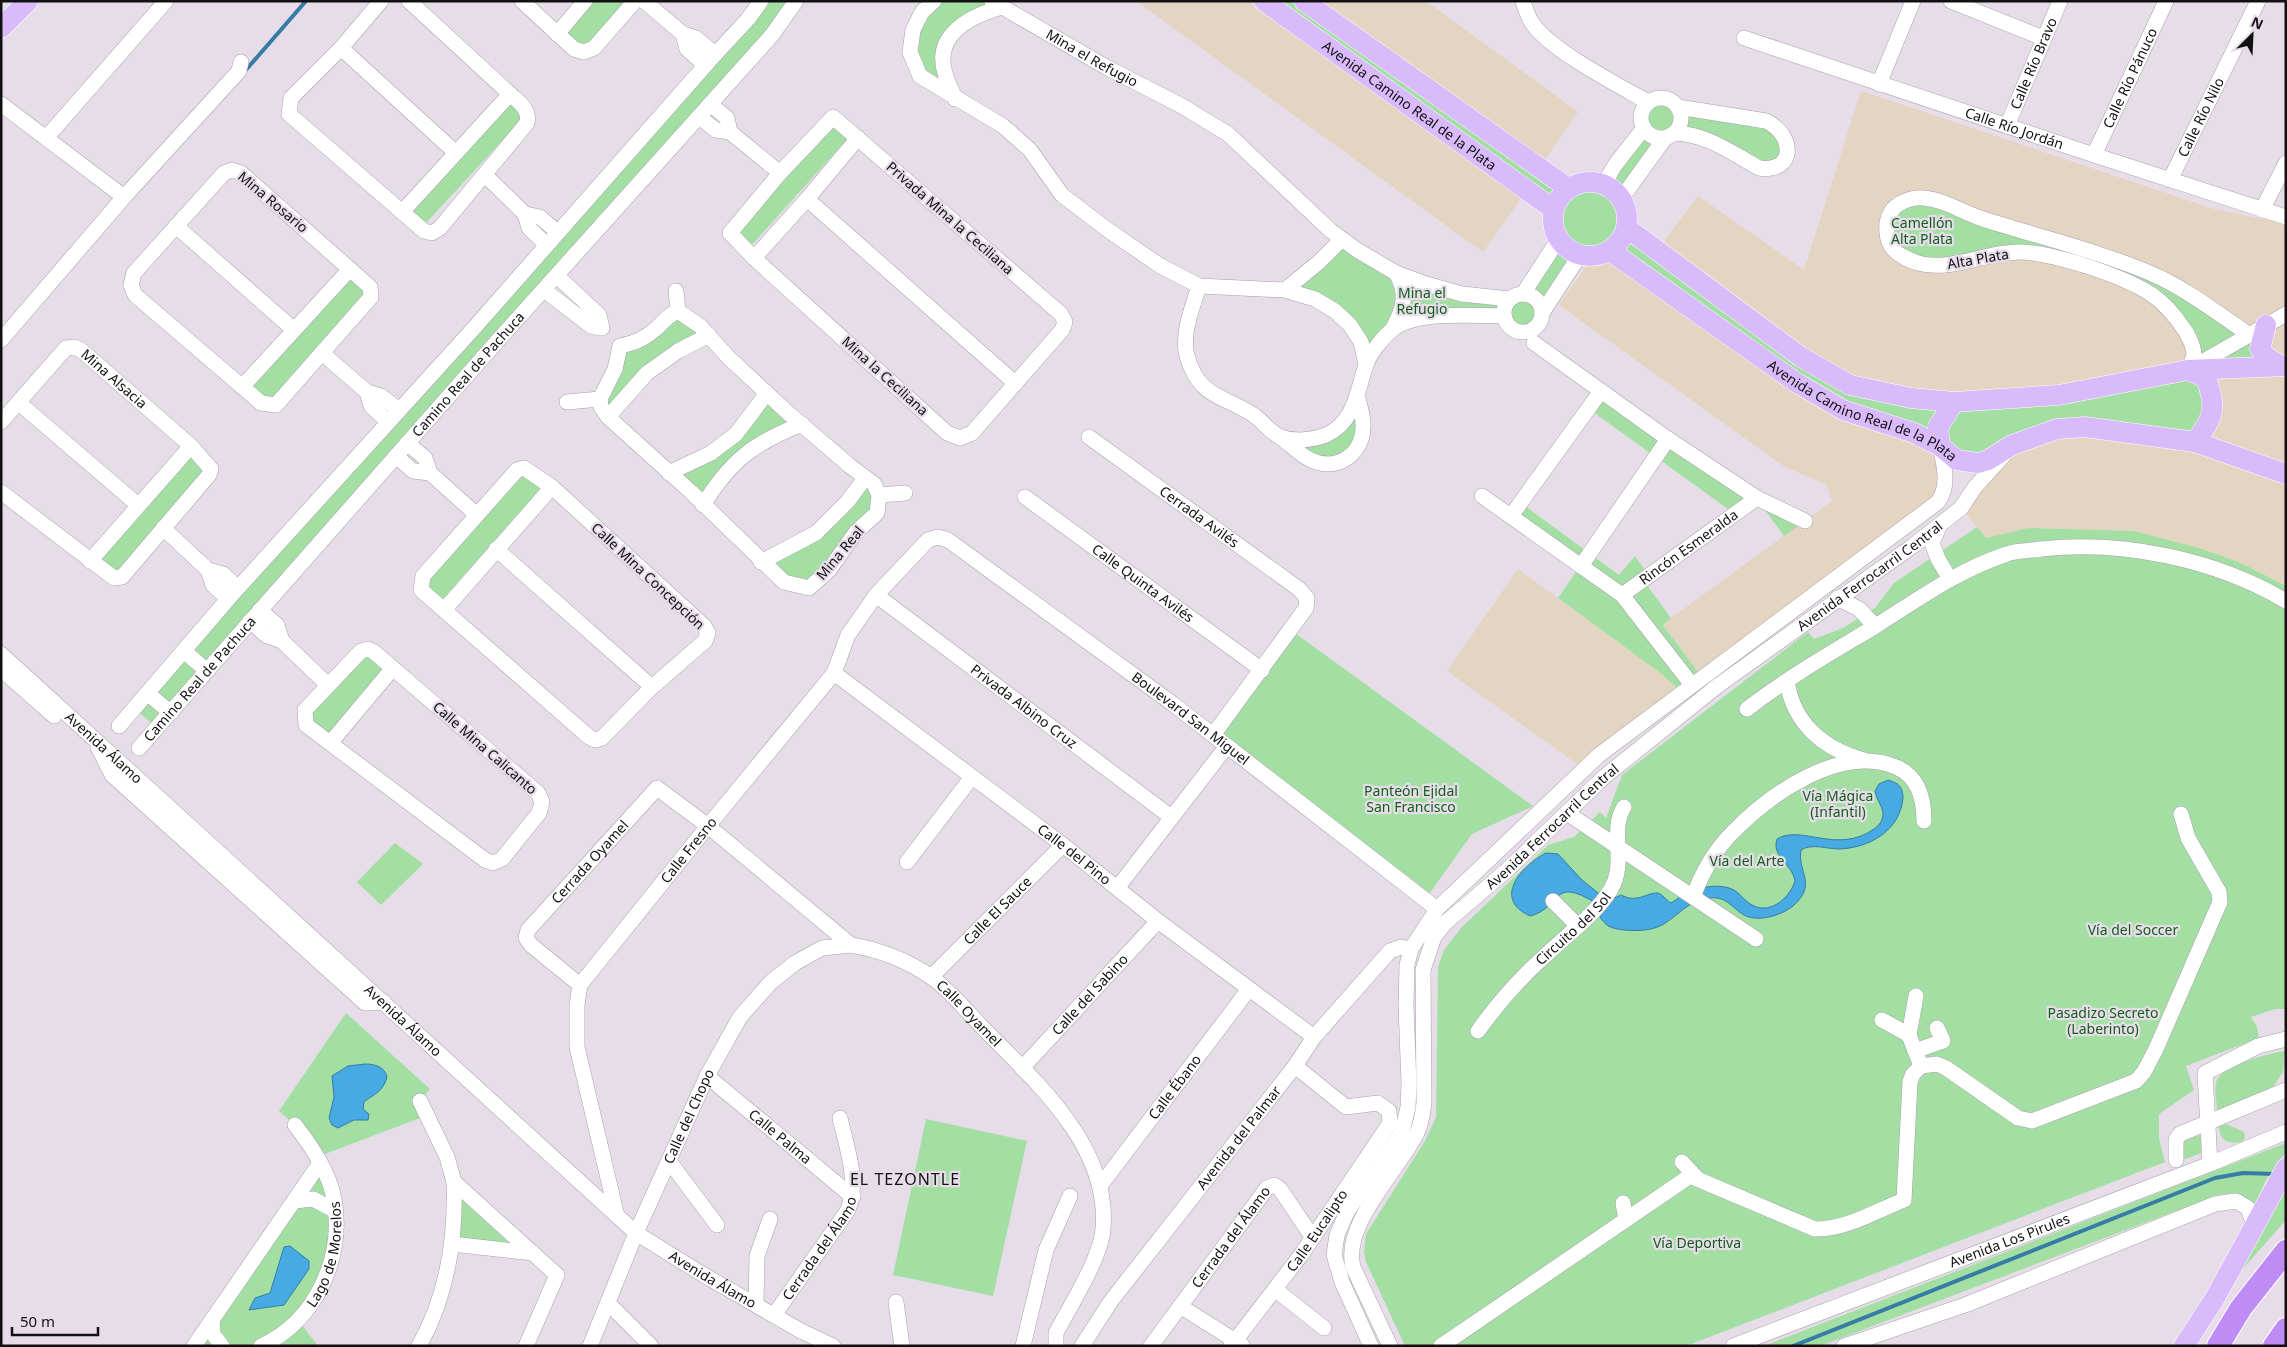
<svg xmlns="http://www.w3.org/2000/svg" width="2287" height="1347" viewBox="0 0 2287 1347" font-family="'Noto Sans',sans-serif">
<style>
.commercial{fill:#e4d4c2}
.green{fill:#a3dfa3}
.water{fill:#47aae2;stroke:#377ca4}
.lines{fill:none;stroke-linecap:round;stroke-linejoin:round}
.stream{stroke:#377ca4;stroke-width:4}
.minor-casing{stroke:#a9a0ab;stroke-width:16}
.major-casing{stroke:#fff;stroke-width:21}
.highway-casing{stroke:#fff;stroke-width:24}
.minor{stroke:#fff;stroke-width:15}
.major{stroke:#d9bafa;stroke-width:20}
.highway{stroke:#bf8cf6;stroke-width:22}
.labels{text-anchor:middle;stroke-width:4.5;stroke-linejoin:round;paint-order:stroke}
.street-label{font-size:14px;fill:#131014;stroke:#e6dde9}
.park-label{font-size:14px;fill:#125d1b;stroke:#e6dde9}
.quarter-label{font-size:16px;letter-spacing:1px;fill:#131014;stroke:#e6dde9}
</style>
<rect width="100%" height="100%" fill="#e6dde9"/>
<g class="commercial">
<polygon points="1136,1 1264,1 1527,190 1483,252"/>
<polygon points="1304,1 1426,1 1578,112 1539,168"/>
<polygon points="1861,91 2214,209 2286,224 2286,586 2274,580 2134,531 2028,528 1986,538 1961,508 2012,445 1954,402 1850,385 1657,251 1698,196 1804,270"/>
<polygon points="1610,251 1940,446 1938,502 1702,677 1663,624 1832,501 1827,485 1785,467 1559,305 1593,257"/>
<polygon points="1518,569 1659,672 1682,692 1584,769 1447,671"/>
</g>
<g class="green">
<polygon points="592,1 628,1 584,49 565,31"/>
<polygon points="761,1 796,1 157,728 134,708"/>
<polygon points="934,1 992,1 943,55 955,99 920,76 913,30"/>
<path d="M1264 1H1304L1568 188C1581 182 1590 181 1604 184L1644 128C1638 111 1648 96 1667 99L1766 121 1787 142 1775 167 1675 133 1621 199 1626 209 1628 221 1850 385 1954 402 2188 370 2194 355 2153 295 2059 259 1908 260 1886 228 1910 199 2118 260 2248 334 2265 356 2189 370 2213 396 2195 442 2085 427 1988 460 1843 410 1610 251 1598 256H1585L1533 329C1522 334 1514 332 1506 322L1469 316 1393 328 1366 364 1350 325 1285 290 1342 239 1426 284 1518 295 1555 234 1552 222 1553 209Z"/>
<polygon points="507,99 525,116 425,224 409,209"/>
<polygon points="832,123 848,138 750,247 734,233"/>
<polygon points="349,275 367,292 268,404 248,386"/>
<polygon points="678,311 709,335 678,351 608,415 603,396 621,349"/>
<polygon points="1601,391 1805,521 1784,536 1757,499 1735,514 1589,409"/>
<polygon points="767,393 802,424 769,437 703,505 669,473 711,453"/>
<polygon points="1358,398 1363,428 1343,462 1297,450 1327,434"/>
<polygon points="190,452 208,471 118,575 96,558"/>
<polygon points="521,473 540,489 442,600 422,584"/>
<polygon points="865,478 877,513 809,588 761,562 816,533"/>
<polygon points="1521,503 1619,575 1635,556 1649,576 1643,580 1671,618 1663,625 1702,677 1682,692 1659,672 1558,598 1580,566 1511,516"/>
<polygon points="1977,527 1986,538 2028,528 2134,531 2202,549 2241,563 2286,586 2286,1009 2275,1009 2251,1017 2257,1027 2259,1038 2186,1066 2194,1090 2159,1114 2159,1138 2165,1162 1686,1346 1405,1346 1366,1262 1364,1253 1366,1234 1425,1141 1436,1117 1438,967 1444,950 1461,928 1548,845 1574,837 1600,812 1606,818 1622,775 1808,632 1814,639 1843,628 1875,608 1894,583"/>
<polygon points="1295,633 1533,806 1472,834 1429,894 1219,739"/>
<polygon points="363,651 383,668 327,736 306,717"/>
<polygon points="395,843 423,864 381,905 357,882"/>
<polygon points="346,1013 430,1089 420,1101 428,1115 317,1157 295,1125 279,1111"/>
<path d="M2285 1051 2283 1072 2273 1087 2217 1111C2217 1102 2214 1092 2216 1083 2218 1066 2270 1053 2285 1051Z"/>
<polygon points="926,1119 1027,1141 993,1296 893,1275"/>
<path d="M2226 1124 2244 1132 2245 1138 2242 1142C2229 1144 2220 1142 2219 1127Z"/>
<polygon points="2203,1134 2201,1153 2180,1161 2180,1145 2184,1141"/>
<path d="M2286 1143V1152L2266 1180 2255 1205C2243 1194 2233 1192 2218 1195L1820 1346H1764Z"/>
<polygon points="320,1163 336,1235 299,1321 318,1346 194,1346"/>
<polygon points="2286,1179 2286,1220 2240,1272"/>
<polygon points="454,1182 533,1253 452,1244"/>
</g>
<g class="water">
<path d="M1888 780C1898 783 1903 786 1903 798 1900 831 1869 848 1839 849 1827 849 1812 843 1801 850 1797 872 1818 884 1793 906 1782 915 1760 922 1746 916 1733 910 1728 896 1710 898 1690 899 1678 916 1662 925 1651 931 1637 931 1624 930 1617 929 1608 928 1604 922 1599 918 1597 908 1594 902 1551 876 1562 908 1530 916 1492 899 1521 866 1546 853L1558 854 1582 880 1608 901 1621 895C1638 904 1646 892 1658 893 1662 894 1667 901 1671 903 1687 892 1708 882 1729 888 1740 891 1744 902 1754 906 1772 914 1790 897 1795 881 1793 865 1771 856 1777 839 1801 824 1837 855 1874 829 1880 825 1883 820 1883 813 1882 805 1876 799 1875 791L1879 784Z"/>
<path d="M365 1064C375 1064 385 1067 387 1077 383 1092 374 1094 364 1102L363 1109 369 1114 368 1120H354L338 1128 332 1125 329 1118 334 1097 332 1076 348 1066Z"/>
<polygon points="290,1246 309,1261 309,1269 284,1305 249,1310 255,1298 270,1293 284,1247"/>
</g>
<g class="lines">
<g class="stream">
<polyline points="245,71 306,1"/>
<polyline points="1793,1346 2215,1178 2243,1173 2276,1174"/>
</g>
<defs>
<g id="minor">
<path d="M381 1 341 48 291 98 289 114 424 231 432 233 440 228 527 123C530 109 520 103 510 94L409 1"/>
<polyline points="522,1 574,49 584,52 594,48 635,1"/>
<polyline points="644,1 683,34"/>
<polyline points="934,1 922,12 913,30 910,52 920,76 1003,126 1030,150 1062,195 1108,230 1159,265 1199,286 1285,290 1315,299 1335,311 1350,325 1361,342 1366,364"/>
<path id="s1" d="M992 1 1106 67 1182 106 1228 134 1331 231 1357 250 1396 273 1426 284 1462 294 1510 299"/>
<path d="M1523 1C1525 8 1528 17 1532 23 1551 51 1618 85 1648 102"/>
<polyline points="1951,1 2043,38"/>
<polyline points="557,34 585,1"/>
<path id="s2" d="M1744 38 2094 155 2286 217"/>
<polyline points="341,48 455,152"/>
<polyline points="705,65 687,49 683,34 696,38 715,54"/>
<polyline points="1879,84 1913,1"/>
<circle cx="1661" cy="118" r="20"/>
<path d="M955 99C952 90 947 82 945 73 933 34 972 15 1003 7"/>
<polyline points="1,104 124,197"/>
<polyline points="699,117 716,130 730,132 727,118 710,104"/>
<polygon points="833,117 1061,314 1065,322 1062,330 972,433 960,438 947,433 754,258 730,233 780,173"/>
<path id="s3" d="M2007 126 2060 1"/>
<polyline points="730,132 780,173"/>
<path d="M1675 133C1709 135 1730 152 1759 168 1796 173 1795 135 1766 121L1678 107"/>
<polyline points="46,138 166,1"/>
<path id="s4" d="M2094 155 2166 1"/>
<polygon points="232,170 241,173 370,287 371,297 276,405 261,403 135,295 131,285 134,273 224,173"/>
<polyline points="485,175 525,214"/>
<path id="s5" d="M2170 180 2258 1"/>
<polyline points="1604,184 1615,165 1644,128"/>
<polyline points="807,199 1015,383"/>
<polyline points="1621,199 1665,138"/>
<polyline points="2262,210 2286,163"/>
<polyline points="403,211 510,94"/>
<polyline points="176,226 293,329"/>
<polyline points="547,245 529,228 525,214 540,217 557,232"/>
<polyline points="754,258 807,199 858,138"/>
<path d="M1199 286C1193 306 1181 334 1187 356 1200 400 1223 394 1255 416 1263 422 1272 434 1281 437 1295 442 1313 440 1326 435 1355 422 1357 391 1366 365 1369 354 1384 336 1393 329 1418 310 1474 316 1504 316"/>
<polyline points="544,290 591,326 602,328 599,315 557,276"/>
<polyline points="1285,290 1319,262 1342,239"/>
<path d="M676 291 678 311 700 326 728 357 787 412 850 466 874 484 879 495 877 513 856 532 829 570 809 588 784 582 691 492 608 417 601 407 600 399 615 369 620 346C633 343 643 340 653 331 664 323 664 317 678 311"/>
<polyline points="1523,294 1558,240"/>
<circle cx="1523" cy="313" r="19"/>
<polyline points="1542,313 1580,255"/>
<path d="M1393 328C1404 308 1408 294 1396 273"/>
<polyline points="1,340 124,197 239,71 241,62"/>
<polyline points="1534,343 1668,439 1757,498 1805,521"/>
<polyline points="322,353 367,392"/>
<path d="M2188 370C2190 365 2193 359 2194 355 2194 347 2190 339 2186 332 2177 318 2166 304 2151 294 2123 276 2057 254 2023 252 1983 250 1941 280 1902 256 1895 252 1890 247 1888 239 1886 230 1886 220 1891 212 1897 202 1912 197 1923 198 1943 199 1964 213 1983 219 2042 238 2104 252 2161 278 2192 293 2220 315 2248 334"/>
<polyline points="2188,370 2286,314"/>
<polyline points="242,387 350,269"/>
<polyline points="567,402 600,399"/>
<polyline points="19,403 138,505"/>
<polyline points="608,417 647,373 678,351 709,335"/>
<path id="s6" d="M1 422 66 348 74 347 81 350 191 446 211 469 209 475 122 577 114 578 1 492"/>
<polyline points="388,422 371,406 367,392 381,396 399,410"/>
<path id="s7" d="M1089 437 1299 589 1307 598 1306 608 1213 735"/>
<path d="M1280 437C1290 444 1300 455 1311 460 1336 472 1362 455 1363 428 1364 418 1360 408 1358 398"/>
<polyline points="396,456 413,471 430,473 425,458 407,443"/>
<polygon points="524,468 552,487 704,626 708,633 705,641 652,687 602,738 595,740 589,737 421,590 423,576 517,470"/>
<polyline points="430,473 477,515"/>
<polyline points="669,473 711,453 736,434 767,393"/>
<polyline points="879,495 905,493"/>
<polyline points="1482,496 1622,595 1692,685"/>
<path id="s8" d="M1025 497 1262 670"/>
<path d="M703 505C731 460 754 443 802 424"/>
<polyline points="1511,516 1601,391"/>
<polyline points="1939,527 1932,543 1938,559 1950,579"/>
<polyline points="163,528 208,570"/>
<polyline points="496,549 652,687"/>
<polyline points="90,561 191,446"/>
<polyline points="761,562 816,533 848,501 865,478"/>
<polyline points="1581,566 1668,439"/>
<path id="s9" d="M876 595 1171 817"/>
<path id="s10" d="M1622 595 1757 498"/>
<polyline points="1837,598 1859,609 1875,626"/>
<polyline points="228,599 213,585 208,570 223,574 238,588"/>
<polyline points="445,609 552,487"/>
<polyline points="250,621 267,636 282,641 277,625 260,610"/>
<polyline points="282,641 328,685"/>
<polygon points="368,649 374,652 538,793 542,802 539,813 502,859 493,863 485,860 306,725 305,710 361,651"/>
<polyline points="184,651 207,671"/>
<path id="s11" d="M1 654 636 1233 702 1274 801 1331 833 1346"/>
<polyline points="1,669 54,716"/>
<path id="s12" d="M834 673 1063 845 1158 921 1314 1037"/>
<path d="M1787 681C1793 723 1823 749 1864 760"/>
<polyline points="147,693 171,713"/>
<path d="M1747 709C1787 678 1831 653 1874 627 1917 600 1958 570 2007 554 2017 550 2030 551 2041 549 2122 540 2215 559 2286 601"/>
<polyline points="119,726 228,599 474,328 710,60 748,19 761,1"/>
<polyline points="331,742 393,668"/>
<polyline points="98,747 112,775 365,1003 384,1002"/>
<path id="s13" d="M139 748 493 346 772 35 796 1"/>
<polyline points="1567,813 1756,939"/>
<polyline points="907,862 972,777"/>
<polyline points="1118,887 1227,746"/>
<path d="M1693 897C1702 873 1714 851 1732 833 1770 794 1840 744 1896 767 1918 776 1924 799 1924 821"/>
<polyline points="1553,901 1578,926"/>
<path id="s14" d="M931 977 1063 845"/>
<path id="s15" d="M580 985 531 945 526 938 528 930 657 788 708 826 851 945C880 950 907 960 931 977 951 991 968 1013 985 1030 1038 1084 1110 1147 1103 1229 1101 1258 1070 1306 1056 1333V1346"/>
<polyline points="1882,1020 1909,1035 1921,1066"/>
<path id="s16" d="M1478 1031C1498 1003 1521 977 1547 954 1567 935 1597 913 1611 889 1627 862 1609 831 1624 807"/>
<polyline points="1909,1035 1916,996"/>
<polyline points="1915,1051 1943,1041 1937,1028"/>
<path id="s17" d="M1022 1068 1158 921"/>
<path id="s18" d="M707 1076 853 1197"/>
<polyline points="420,1101 447,1157 454,1182"/>
<polyline points="2176,1160 2176,1140 2180,1134 2286,1090"/>
<polyline points="669,1161 717,1225"/>
<polyline points="1682,1162 1696,1177"/>
<polyline points="2210,1164 2205,1073 2258,1046 2286,1039"/>
<path id="s19" d="M1100 1186 1249 989"/>
<polyline points="294,1201 313,1199 334,1210"/>
<polyline points="1623,1203 1626,1220"/>
<path id="s20" d="M616 1212 577 1047V1005L580 985 708 826 834 673 848 635 876 595 928 540 938 537 948 540 1173 704 1437 909"/>
<polyline points="452,1244 533,1253"/>
<polyline points="1276,1290 1324,1328"/>
<polyline points="896,1302 902,1346"/>
<polyline points="608,1303 651,1346"/>
<polyline points="756,1304 757,1256 770,1219"/>
<polyline points="1180,1306 1242,1345"/>
<path id="s21" d="M774 1315 848 1210C859 1180 847 1149 840 1118"/>
<polyline points="212,1319 213,1334 222,1346"/>
<polyline points="194,1346 320,1163"/>
<path id="s22" d="M261 1346C315 1322 345 1258 334 1199 329 1172 312 1147 295 1125"/>
<path d="M419 1346C447 1296 456 1239 454 1182L557 1275 526 1346"/>
<path id="s23" d="M590 1346 636 1233 707 1076 740 1017 771 982 795 963 822 948 851 945"/>
<polyline points="1023,1346 1046,1250 1070,1196"/>
<path id="s24" d="M1082 1346 1111 1301 1295 1066 1314 1037 1390 951 1401 947 1411 949"/>
<path id="s25" d="M1151 1346 1267 1188 1274 1185 1280 1189 1313 1238"/>
<path id="s26" d="M1231 1346 1301 1255 1390 1123 1389 1111 1378 1103 1346 1107 1295 1066"/>
<path d="M1371 1346 1342 1282 1334 1255 1337 1235 1347 1212 1402 1132 1408 1107 1409 1084 1406 1006 1407 965 1411 949 1437 909 1599 755 1938 502C1950 485 1944 465 1940 446"/>
<path id="s27" d="M1390 1346 1353 1267C1342 1224 1398 1171 1417 1133 1421 1123 1423 1113 1424 1103L1423 970 1434 937 1445 923 1506 871 1604 777 1716 687 1914 545 1961 508 1975 487 2004 455"/>
<path d="M1441 1346 1690 1176 1815 1229C1845 1230 1876 1211 1904 1200L1910 1082 1913 1074 1921 1066 1937 1064 1946 1068 2018 1118 2032 1121 2136 1081 2144 1072 2156 1049 2220 902 2219 892 2188 838 2181 814"/>
<path id="s28" d="M1733 1346 2210 1164 2286 1132"/>
<polyline points="1844,1346 1965,1305 2215,1204 2236,1201 2248,1208 2254,1225"/>
</g>
<g id="major">
<path id="s29" d="M1264 1 1553 209"/>
<polyline points="1304,1 1568,188"/>
<polyline points="1,28 28,1"/>
<circle cx="1590" cy="219" r="37"/>
<polyline points="1627,228 1801,357 1850,385 1911,398 1954,402 2059,395 2188,370 2286,366"/>
<path id="s30" d="M1610 251 1797 383 1843 410 1914 433 1940 446 1957 460 1978 463 1988 460 2012 445 2057 429 2085 427 2195 442 2286 474"/>
<polyline points="2266,325 2260,349 2265,356 2281,366"/>
<path d="M2188 370 2206 378C2217 408 2214 417 2195 442"/>
<polyline points="1940,446 1938,427 1954,402"/>
<polyline points="2184,1346 2215,1298 2286,1168"/>
</g>
<g id="highway">
<polyline points="2218,1346 2241,1308 2286,1251"/>
<polyline points="2274,1346 2286,1329"/>
</g>
</defs>
<use href="#minor" class="minor-casing"/>
<use href="#major" class="major-casing"/>
<use href="#highway" class="highway-casing"/>
<use href="#minor" class="minor"/>
<use href="#major" class="major"/>
<use href="#highway" class="highway"/>
</g>
<g class="labels">
<g class="street-label">
<text dy="5" stroke="none"><textPath href="#s1" startOffset="115">Mina el Refugio</textPath></text>
<text dy="5" stroke="none"><textPath href="#s3" startOffset="68">Calle Río Bravo</textPath></text>
<text dy="5" stroke="none"><textPath href="#s4" startOffset="85">Calle Río Pánuco</textPath></text>
<text dy="5" stroke="none"><textPath href="#s29" startOffset="179">Avenida Camino Real de la Plata</textPath></text>
<text dy="5" stroke="none"><textPath href="#s5" startOffset="70">Calle Río Nilo</textPath></text>
<text dy="5" stroke="none"><textPath href="#s2" startOffset="285">Calle Río Jordán</textPath></text>
<text transform="translate(273 202) rotate(40)" y="5">Mina Rosario</text>
<text transform="translate(950 218) rotate(41)" y="5">Privada Mina la Ceciliana</text>
<text transform="translate(1978 259) rotate(-10)" y="5">Alta Plata</text>
<text dy="5" stroke="none"><textPath href="#s13" startOffset="498">Camino Real de Pachuca</textPath></text>
<text transform="translate(885 376) rotate(42)" y="5">Mina la Ceciliana</text>
<text dy="5" stroke="none"><textPath href="#s6" startOffset="158">Mina Alsacia</textPath></text>
<text dy="5" stroke="none"><textPath href="#s30" startOffset="300">Avenida Camino Real de la Plata</textPath></text>
<text dy="5" stroke="none"><textPath href="#s7" startOffset="136">Cerrada Avilés</textPath></text>
<text dy="5" stroke="none"><textPath href="#s10" startOffset="82">Rincón Esmeralda</textPath></text>
<text transform="translate(840 553) rotate(-50)" y="5">Mina Real</text>
<text transform="translate(648 576) rotate(43)" y="5">Calle Mina Concepción</text>
<text dy="5" stroke="none"><textPath href="#s27" startOffset="1005">Avenida Ferrocarril Central</textPath></text>
<text dy="5" stroke="none"><textPath href="#s8" startOffset="146">Calle Quinta Avilés</textPath></text>
<text dy="5" stroke="none"><textPath href="#s13" startOffset="92">Camino Real de Pachuca</textPath></text>
<text dy="5" stroke="none"><textPath href="#s9" startOffset="185">Privada Albino Cruz</textPath></text>
<text dy="5" stroke="none"><textPath href="#s20" startOffset="1121">Boulevard San Miguel</textPath></text>
<text dy="5" stroke="none"><textPath href="#s11" startOffset="139">Avenida Álamo</textPath></text>
<text transform="translate(485 748) rotate(41)" y="5">Calle Mina Calicanto</text>
<text dy="5" stroke="none"><textPath href="#s27" startOffset="600">Avenida Ferrocarril Central</textPath></text>
<text dy="5" stroke="none"><textPath href="#s20" startOffset="405">Calle Fresno</textPath></text>
<text dy="5" stroke="none"><textPath href="#s12" startOffset="301">Calle del Pino</textPath></text>
<text dy="5" stroke="none"><textPath href="#s15" startOffset="172">Cerrada Oyamel</textPath></text>
<text dy="5" stroke="none"><textPath href="#s14" startOffset="94">Calle El Sauce</textPath></text>
<text dy="5" stroke="none"><textPath href="#s16" startOffset="140">Circuito del Sol</textPath></text>
<text dy="5" stroke="none"><textPath href="#s17" startOffset="100">Calle del Sabino</textPath></text>
<text dy="5" stroke="none"><textPath href="#s15" startOffset="661">Calle Oyamel</textPath></text>
<text dy="5" stroke="none"><textPath href="#s11" startOffset="544">Avenida Álamo</textPath></text>
<text dy="5" stroke="none"><textPath href="#s19" startOffset="124">Calle Ébano</textPath></text>
<text dy="5" stroke="none"><textPath href="#s23" startOffset="250">Calle del Chopo</textPath></text>
<text dy="5" stroke="none"><textPath href="#s18" startOffset="95">Calle Palma</textPath></text>
<text dy="5" stroke="none"><textPath href="#s24" startOffset="261">Avenida del Palmar</textPath></text>
<text dy="5" stroke="none"><textPath href="#s26" startOffset="144">Calle Eucalipto</textPath></text>
<text dy="5" stroke="none"><textPath href="#s25" startOffset="135">Cerrada del Álamo</textPath></text>
<text dy="5" stroke="none"><textPath href="#s28" startOffset="296">Avenida Los Pirules</textPath></text>
<text dy="5" stroke="none"><textPath href="#s21" startOffset="81">Cerrada del Álamo</textPath></text>
<text dy="5" stroke="none"><textPath href="#s22" startOffset="119">Lago de Morelos</textPath></text>
<text dy="5" stroke="none"><textPath href="#s11" startOffset="949">Avenida Álamo</textPath></text>
</g>
<g class="park-label">
<text x="1922" y="228">Camellón<tspan x="1922" dy="16">Alta Plata</tspan></text>
<text x="1422" y="298">Mina el<tspan x="1422" dy="16">Refugio</tspan></text>
<text x="1411" y="796">Panteón Ejidal<tspan x="1411" dy="16">San Francisco</tspan></text>
<text x="1838" y="801">Vía Mágica<tspan x="1838" dy="16">(Infantil)</tspan></text>
<text x="1747" y="866">Vía del Arte</text>
<text x="2133" y="935">Vía del Soccer</text>
<text x="2103" y="1018">Pasadizo Secreto<tspan x="2103" dy="16">(Laberinto)</tspan></text>
<text x="1697" y="1248">Vía Deportiva</text>
</g>
<g class="quarter-label">
<text x="905" y="1185">EL TEZONTLE</text>
</g>
</g>
<rect width="2287" height="1347" fill="none" stroke="#131014" stroke-width="5"/>
<g transform="translate(2252 35) rotate(24)" stroke="#e6dde9" stroke-width="4" paint-order="stroke">
<path d="M0-4L9 19L0 12L-9 19Z" fill="#131014"/>
<text y="-8" font-size="14" font-weight="bold" text-anchor="middle" fill="#131014">N</text>
</g>
<path d="M12 1327v8h86v-8" fill="none" stroke="#131014" stroke-width="2.5"/>
<text x="20" y="1327" font-size="15" fill="#131014" stroke="#e6dde9" stroke-width="4" paint-order="stroke">50 m</text>
</svg>
